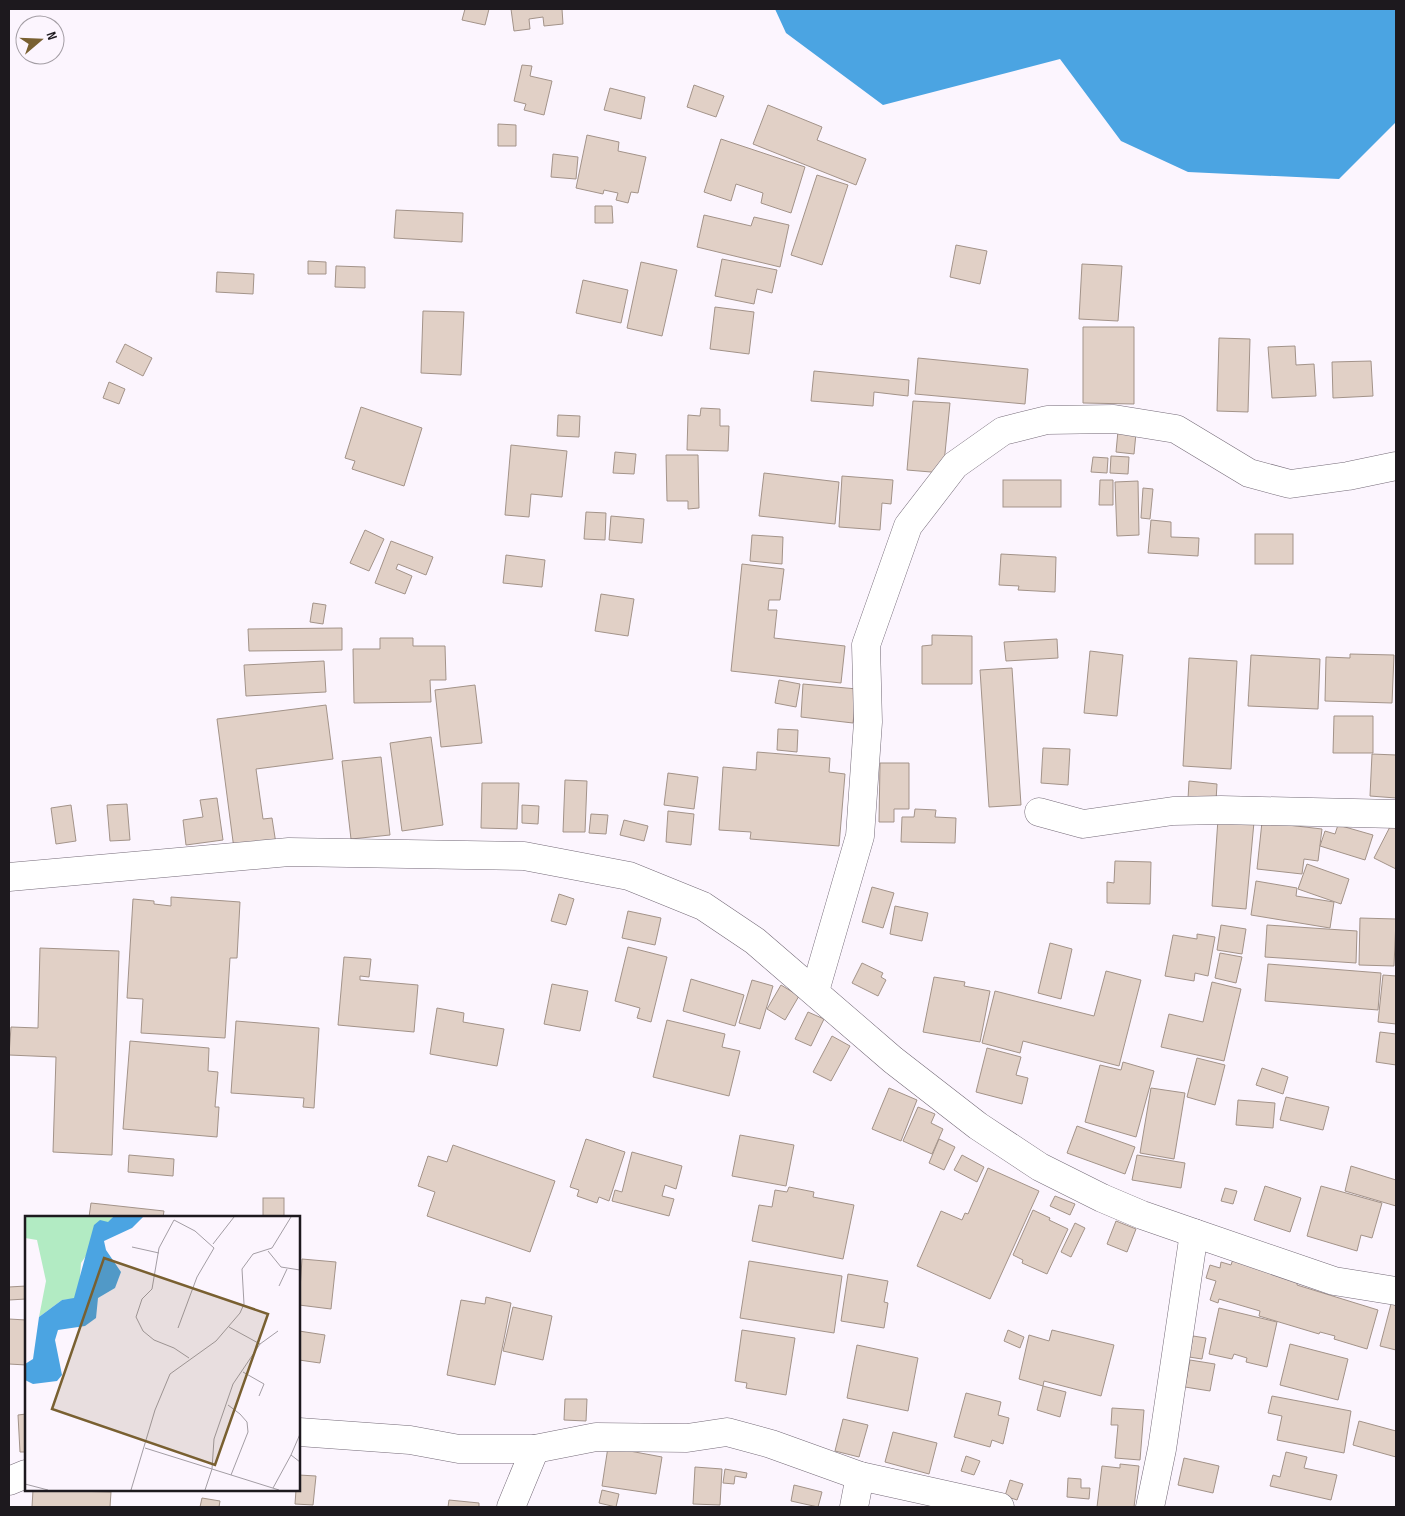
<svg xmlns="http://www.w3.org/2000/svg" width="1405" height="1516" viewBox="0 0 1405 1516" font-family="'Sofia Sans Condensed',sans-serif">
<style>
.water{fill:#4ba4e2}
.building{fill:#e1d0c6;stroke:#a39389}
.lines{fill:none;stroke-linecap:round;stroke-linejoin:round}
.street-casing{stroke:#756b78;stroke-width:29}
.street{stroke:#fff;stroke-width:28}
.inset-road{fill:none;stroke:#a39da4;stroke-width:1}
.view{fill:#796031;fill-opacity:0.15;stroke:#796031;stroke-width:2.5}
.inset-edge{fill:none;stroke:#1d191e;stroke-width:2.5}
</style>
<rect width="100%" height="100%" fill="#fcf5fe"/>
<polygon class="water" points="775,9 1396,9 1396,122 1339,179 1188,172 1121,141 1060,59 883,105 786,33"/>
<g class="building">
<polygon points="465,9 489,9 485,25 462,20"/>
<polygon points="511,9 562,9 563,24 544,26 543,17 529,19 530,29 514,31"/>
<polygon points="522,65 532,66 530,76 552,81 544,115 524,110 526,104 514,101"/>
<polygon points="694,85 724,96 716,117 687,107"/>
<polygon points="610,88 645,97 641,119 604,110"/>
<polygon points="768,105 822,127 817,140 866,159 856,185 753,144"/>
<polygon points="498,124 516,125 516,146 498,146"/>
<polygon points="587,135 619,142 618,151 646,157 638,193 631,192 628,203 616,200 618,193 604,190 603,194 576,188"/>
<polygon points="721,139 805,167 791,213 761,203 763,193 736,184 731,201 704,192"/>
<polygon points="553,154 578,157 576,179 551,177"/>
<polygon points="817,175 848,185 822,265 791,255"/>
<polygon points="595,206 612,206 613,223 595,223"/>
<polygon points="396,210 463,213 462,242 394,238"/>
<polygon points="704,215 751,226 754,217 789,225 780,267 697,247"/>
<polygon points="956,245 987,251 980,284 950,277"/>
<polygon points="722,259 777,270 772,293 757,289 754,304 715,296"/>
<polygon points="308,261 326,262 326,274 308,274"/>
<polygon points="641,262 677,270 662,336 627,328"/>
<polygon points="1082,264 1122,266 1118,321 1079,319"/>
<polygon points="336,266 365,267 365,288 335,287"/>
<polygon points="217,272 254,274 253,294 216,292"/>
<polygon points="583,280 628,290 621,323 576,313"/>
<polygon points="715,307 754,312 749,354 710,349"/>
<polygon points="423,311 464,312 461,375 421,373"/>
<polygon points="1083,327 1134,327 1134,404 1083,403"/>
<polygon points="1219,338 1250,339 1248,412 1217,411"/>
<polygon points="125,344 152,358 143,376 116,362"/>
<polygon points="1295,346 1296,365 1314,364 1316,396 1272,398 1268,347"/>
<polygon points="918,358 1028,369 1025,404 915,394"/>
<polygon points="1371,361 1373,396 1333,398 1332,362"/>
<polygon points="814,371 909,380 908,396 874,392 873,406 811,401"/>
<polygon points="109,382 125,389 119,404 103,398"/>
<polygon points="913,401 950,403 943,473 907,470"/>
<polygon points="361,407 422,428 404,486 352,469 355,461 345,458"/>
<polygon points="701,408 720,409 720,426 729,426 728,451 687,450 688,415 700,416"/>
<polygon points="558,415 580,416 579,437 557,436"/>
<polygon points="1118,431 1136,433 1134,454 1116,452"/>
<polygon points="511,445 567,451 562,497 531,494 529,517 505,515"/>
<polygon points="615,452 636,454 634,474 613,473"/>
<polygon points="666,455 698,455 699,508 688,509 688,501 667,501"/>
<polygon points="1111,456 1129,457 1128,474 1110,473"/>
<polygon points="1093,457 1108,458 1107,473 1091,472"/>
<polygon points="764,473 839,482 835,524 759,516"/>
<polygon points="842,476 893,480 891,504 882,503 880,530 839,527"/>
<rect x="1003" y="480" width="58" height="27"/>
<polygon points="1100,480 1113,480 1113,505 1099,505"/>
<polygon points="1138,481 1139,535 1117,536 1115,482"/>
<polygon points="1143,488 1153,489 1150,519 1141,518"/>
<polygon points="586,512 606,513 605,540 584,539"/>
<polygon points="611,516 644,519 642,543 609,540"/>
<polygon points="1151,520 1171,522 1171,537 1199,538 1198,556 1148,553"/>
<polygon points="365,530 384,539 369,571 350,563"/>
<rect x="1255" y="534" width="38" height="30"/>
<polygon points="752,535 783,537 782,564 750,561"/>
<polygon points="391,541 433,557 426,575 398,564 396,569 412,576 405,594 375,583"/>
<polygon points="1001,554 1056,557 1055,592 1018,590 1019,586 999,585"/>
<polygon points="506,555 545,560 542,587 503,583"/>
<polygon points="742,564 784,569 780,600 769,600 768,610 777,610 774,638 845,646 841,683 731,671"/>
<polygon points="601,594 634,599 628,636 595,631"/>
<polygon points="313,603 326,605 323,624 310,622"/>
<polygon points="342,628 342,650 249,651 248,629"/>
<polygon points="932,635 972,636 972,684 922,684 922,646 932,645"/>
<polygon points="380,638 413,638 413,646 445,646 446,680 430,680 431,702 354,703 353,649 380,649"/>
<polygon points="1057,639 1058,658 1006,661 1004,642"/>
<polygon points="1090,651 1123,655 1117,716 1084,713"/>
<polygon points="1350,654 1394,655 1392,703 1325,701 1326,657 1350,658"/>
<polygon points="1251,655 1320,659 1318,709 1248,706"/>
<polygon points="1189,658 1237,661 1231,769 1183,766"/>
<polygon points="324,661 326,692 246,696 244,665"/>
<polygon points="1012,668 1021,805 989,807 980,670"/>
<polygon points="779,680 800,684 796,707 775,703"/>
<polygon points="803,684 857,689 853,723 801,717"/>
<polygon points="475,685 482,743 441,747 435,690"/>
<polygon points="326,705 333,759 256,769 263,819 272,818 276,844 234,849 217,719"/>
<polygon points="1334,716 1373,716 1373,753 1333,753"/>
<polygon points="778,729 798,730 797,752 777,750"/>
<polygon points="431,737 443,825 402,831 390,743"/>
<polygon points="1043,748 1070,749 1068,785 1041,783"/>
<polygon points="757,752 830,758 829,772 845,774 839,846 750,839 751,832 719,830 723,767 756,770"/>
<polygon points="1372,754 1396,755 1396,798 1370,796"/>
<polygon points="381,757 390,835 351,839 342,761"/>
<polygon points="880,763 909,763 909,809 894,809 894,822 879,822"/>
<polygon points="668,773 698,777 694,809 664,805"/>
<polygon points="565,780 587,781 585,832 563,832"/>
<polygon points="1189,781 1217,784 1216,801 1188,799"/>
<polygon points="482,783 519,783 517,829 481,828"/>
<polygon points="217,798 223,840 186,845 183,820 203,817 200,800"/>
<polygon points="127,804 130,840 110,841 107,805"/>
<polygon points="71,805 76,841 56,844 51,808"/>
<polygon points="522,805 539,806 538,824 522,823"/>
<polygon points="915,809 936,810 935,817 956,818 955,843 901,842 902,817 914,817"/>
<polygon points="668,811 694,814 691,845 666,842"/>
<polygon points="591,814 608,815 606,834 589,833"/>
<polygon points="1395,817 1396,817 1396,869 1374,858"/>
<polygon points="1218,819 1254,822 1246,909 1212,906"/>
<polygon points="624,820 648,826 644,841 620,835"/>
<polygon points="1262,822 1322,829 1318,861 1304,859 1302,874 1257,869"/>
<polygon points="1338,825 1373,835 1365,860 1320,846 1325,831 1335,834"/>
<polygon points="1115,861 1151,862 1150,904 1107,903 1107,882 1114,883"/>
<polygon points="1307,864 1349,879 1341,904 1298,889"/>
<polygon points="1256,881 1297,888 1296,896 1334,902 1330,928 1251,915"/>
<polygon points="872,887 894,893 883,928 862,922"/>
<polygon points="559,894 574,899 566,925 551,921"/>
<polygon points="171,897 240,902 237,958 230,958 225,1038 141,1033 143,999 127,998 133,899 154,901 154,904 171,906"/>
<polygon points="895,906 928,913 922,941 890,934"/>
<polygon points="628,911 661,918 655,945 622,938"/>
<polygon points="1360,918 1396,919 1394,966 1359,965"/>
<polygon points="1221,925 1246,929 1242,954 1217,950"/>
<polygon points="1267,925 1357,931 1356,963 1265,957"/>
<polygon points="1197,934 1215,937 1208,976 1195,973 1194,981 1165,976 1173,935 1197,939"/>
<polygon points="1050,943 1072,949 1061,999 1038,993"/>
<polygon points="628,947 667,957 651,1022 637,1018 640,1008 615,1001"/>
<polygon points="40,948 119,951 112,1155 53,1152 56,1057 9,1055 11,1027 38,1028"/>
<polygon points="1220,953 1242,957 1236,983 1215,978"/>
<polygon points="344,957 371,959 369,977 360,976 360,980 418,985 414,1032 338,1025"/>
<polygon points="862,963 883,973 881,977 886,980 878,996 852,983"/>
<polygon points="1268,964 1381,973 1378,1010 1265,1001"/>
<polygon points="1106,971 1141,980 1119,1066 1023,1041 1020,1053 982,1043 995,991 1094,1016"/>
<polygon points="1383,975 1396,976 1396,1024 1378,1022"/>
<polygon points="934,977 965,982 964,986 990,991 980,1042 923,1032"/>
<polygon points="691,979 744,995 735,1026 683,1011"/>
<polygon points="752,980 773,986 760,1029 739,1023"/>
<polygon points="1212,982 1241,989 1224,1061 1161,1047 1169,1014 1203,1022"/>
<polygon points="552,984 588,991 580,1031 544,1024"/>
<polygon points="781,985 799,996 785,1020 767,1009"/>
<polygon points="437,1008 464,1013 463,1022 504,1029 497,1066 430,1054"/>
<polygon points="808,1012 824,1019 811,1046 795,1039"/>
<polygon points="667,1020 725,1034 722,1047 740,1051 729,1096 653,1077"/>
<polygon points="236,1021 319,1028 314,1108 303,1107 304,1098 231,1093"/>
<polygon points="1380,1032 1396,1034 1396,1065 1376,1062"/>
<polygon points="832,1036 850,1046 831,1081 813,1072"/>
<polygon points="130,1041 209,1048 208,1071 218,1072 215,1107 219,1107 217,1137 123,1129"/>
<polygon points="987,1048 1021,1057 1016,1075 1028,1078 1022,1104 976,1092"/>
<polygon points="1197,1058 1225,1065 1215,1105 1187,1097"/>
<polygon points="1123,1062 1154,1071 1136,1137 1085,1122 1100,1065 1121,1070"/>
<polygon points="1262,1068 1288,1077 1283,1094 1256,1085"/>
<polygon points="889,1088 917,1100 901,1141 872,1129"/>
<polygon points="1151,1088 1185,1093 1174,1159 1140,1153"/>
<polygon points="1286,1097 1329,1107 1323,1130 1280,1120"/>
<polygon points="1238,1100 1275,1103 1273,1128 1236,1125"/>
<polygon points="918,1107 935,1114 931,1123 943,1129 932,1154 903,1141"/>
<polygon points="1077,1126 1135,1147 1125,1174 1067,1153"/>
<polygon points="740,1135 794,1145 786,1186 732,1176"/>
<polygon points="586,1139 625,1152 609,1201 599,1197 597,1203 577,1196 579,1190 570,1187"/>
<polygon points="939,1139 955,1147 944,1170 929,1163"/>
<polygon points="453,1145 555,1181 530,1252 427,1216 435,1192 418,1186 428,1156 447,1162"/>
<polygon points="632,1152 682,1166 676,1189 665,1185 662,1196 674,1199 669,1216 612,1201 615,1190 622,1192"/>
<polygon points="129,1155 174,1159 173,1176 128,1172"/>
<polygon points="962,1155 984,1167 977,1182 954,1170"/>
<polygon points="1137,1155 1185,1163 1181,1188 1132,1180"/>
<polygon points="1351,1166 1396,1180 1396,1206 1345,1191"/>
<polygon points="988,1168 1039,1191 990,1299 917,1266 941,1211 962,1220 965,1213 968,1214"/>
<polygon points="1265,1186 1301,1198 1290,1232 1254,1220"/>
<polygon points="1321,1186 1382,1203 1372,1238 1361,1235 1357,1251 1307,1236"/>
<polygon points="789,1187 814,1192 813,1197 854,1205 843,1259 752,1241 759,1205 772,1207 775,1190 787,1192"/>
<polygon points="1225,1188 1237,1191 1233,1204 1221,1201"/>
<polygon points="1055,1196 1075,1204 1070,1215 1050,1206"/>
<rect x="263" y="1198" width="21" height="19"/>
<polygon points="91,1203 164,1211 163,1217 89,1217"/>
<polygon points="1033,1210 1050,1218 1049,1220 1068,1229 1047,1274 1022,1263 1023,1260 1013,1255"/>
<polygon points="1116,1221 1136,1229 1127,1252 1107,1244"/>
<polygon points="1075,1223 1085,1228 1071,1257 1061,1252"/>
<polygon points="302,1259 336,1262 331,1309 299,1305"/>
<polygon points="1233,1259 1298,1279 1297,1285 1378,1310 1367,1349 1334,1339 1335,1336 1320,1332 1319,1334 1259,1316 1260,1311 1219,1299 1218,1303 1210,1300 1216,1281 1206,1278 1210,1265 1220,1268 1221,1262 1231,1265"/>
<polygon points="749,1261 842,1276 834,1333 740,1318"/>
<polygon points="848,1274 888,1281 884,1302 888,1303 884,1328 841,1321"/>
<polygon points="26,1286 26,1299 9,1300 9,1287"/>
<polygon points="486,1297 511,1303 495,1385 447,1375 461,1300 485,1304"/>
<polygon points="1391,1304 1396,1305 1396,1350 1380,1346"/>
<polygon points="513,1307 552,1316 543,1360 503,1351"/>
<polygon points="1219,1308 1277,1322 1267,1367 1246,1362 1247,1358 1234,1354 1232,1359 1209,1354"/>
<polygon points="9,1319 26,1320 26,1365 9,1364"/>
<polygon points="742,1330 795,1338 786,1395 746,1388 747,1383 735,1381"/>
<polygon points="1008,1330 1024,1337 1020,1348 1004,1341"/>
<polygon points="1052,1330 1114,1345 1101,1396 1044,1381 1043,1386 1019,1379 1029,1335 1049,1341"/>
<polygon points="299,1331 325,1335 320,1363 299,1360"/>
<polygon points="1193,1336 1206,1338 1202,1359 1189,1357"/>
<polygon points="1290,1344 1348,1359 1338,1400 1280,1385"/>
<polygon points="857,1345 918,1358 908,1411 847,1398"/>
<polygon points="1190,1360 1215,1364 1210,1391 1185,1387"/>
<polygon points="1043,1386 1066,1392 1060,1417 1037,1410"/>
<polygon points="966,1393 1001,1402 998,1415 1009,1418 1003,1444 992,1440 990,1447 954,1437"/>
<polygon points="1272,1396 1351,1411 1344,1453 1277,1440 1282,1416 1268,1413"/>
<polygon points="565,1399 587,1399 586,1421 564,1420"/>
<polygon points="1112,1408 1144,1410 1140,1460 1115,1458 1118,1425 1111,1425"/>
<polygon points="26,1414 26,1452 20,1452 18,1415"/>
<polygon points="843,1419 868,1425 859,1457 835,1451"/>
<polygon points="1359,1421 1396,1431 1396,1457 1353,1445"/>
<polygon points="893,1432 937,1443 929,1474 885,1462"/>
<polygon points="608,1447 662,1457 656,1494 602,1486"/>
<polygon points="1286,1452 1307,1457 1304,1468 1337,1475 1331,1500 1270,1486 1273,1475 1280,1477"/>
<polygon points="966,1456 980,1461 974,1475 961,1471"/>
<polygon points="1184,1458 1219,1466 1213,1493 1178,1485"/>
<polygon points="1120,1464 1139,1466 1134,1507 1097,1507 1102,1466 1120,1468"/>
<polygon points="695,1467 722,1469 720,1505 693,1504"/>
<polygon points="725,1469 747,1473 746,1478 735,1476 734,1484 723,1483"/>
<polygon points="299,1475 316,1476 313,1505 295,1504 296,1490 299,1490"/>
<polygon points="1068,1478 1081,1479 1081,1488 1090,1488 1089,1499 1067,1497"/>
<polygon points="1010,1480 1023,1484 1017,1500 1005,1496"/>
<polygon points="794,1485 822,1492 818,1507 791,1501"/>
<polygon points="33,1490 111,1492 110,1507 32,1507"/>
<polygon points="602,1490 619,1494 616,1507 599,1503"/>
<polygon points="202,1498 220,1501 219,1507 200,1507"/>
<polygon points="449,1500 479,1503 479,1507 448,1507"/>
</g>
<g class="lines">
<defs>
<g id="street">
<polyline points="1039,812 1083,824 1173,811 1221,810 1396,814"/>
<polyline points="9,877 289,852 524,856 629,876 703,906 755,941 893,1060 978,1126 1040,1167 1102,1198 1142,1215 1194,1233 1334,1281 1396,1291"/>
<polyline points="815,991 860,836 868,722 866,645 908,526 955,465 1003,431 1047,420 1114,419 1176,429 1249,473 1290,484 1348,476 1396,466"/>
<polyline points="299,1432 410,1440 459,1449 535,1449 596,1437 687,1438 727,1432 771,1444 860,1476 1000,1507"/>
<polyline points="9,1481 26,1474"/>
<polyline points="511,1507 535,1449"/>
<polyline points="854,1507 860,1476"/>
<polyline points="1150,1507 1162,1449 1194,1233"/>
</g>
</defs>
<use href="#street" class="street-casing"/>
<use href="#street" class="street"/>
</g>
<g transform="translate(25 1216)">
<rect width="275" height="275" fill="#fcf5fe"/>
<path d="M0 1H88L56 47 54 74 49 83 37 84 14 101 21 65 12 24 0 22Z" fill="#b2ebc3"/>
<path d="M88 1H118L107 12 79 25 81 34 96 56 90 72 73 82 71 102 60 110 33 114 30 124 37 159 32 165 8 168 0 164V148L8 143 14 101 37 84 49 82 69 9 75 4 83 6Z" fill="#4ba4e2"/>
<path class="inset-road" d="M188 28 209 1M107 31 134 37M243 35 256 51 275 54M254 70 262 53M204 111 235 128M153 112 172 61 189 32 170 15 149 4 134 32 127 73 117 83 111 101 118 115 129 124 149 132 164 142M218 156 239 168 234 180M203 189 215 198 222 206 223 216 206 259M275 218 266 239 275 246M120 232 254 274M0 268 23 274M248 272 266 239M106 274 130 194 145 158 191 125 215 97 219 88 217 53 228 38 247 32 266 1M180 274 187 253 189 223 208 168 235 128 253 115"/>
<path class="view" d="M79 42 243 98 190 249 27 193Z"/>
<rect width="275" height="275" class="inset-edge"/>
</g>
<rect width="1405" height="1516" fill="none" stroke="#1d191e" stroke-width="20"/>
<g transform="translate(40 40) rotate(71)"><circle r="24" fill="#fcf5fe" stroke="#a39da4"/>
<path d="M0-4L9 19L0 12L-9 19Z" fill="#796031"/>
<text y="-8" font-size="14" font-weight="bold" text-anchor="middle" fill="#1d191e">N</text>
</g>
</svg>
